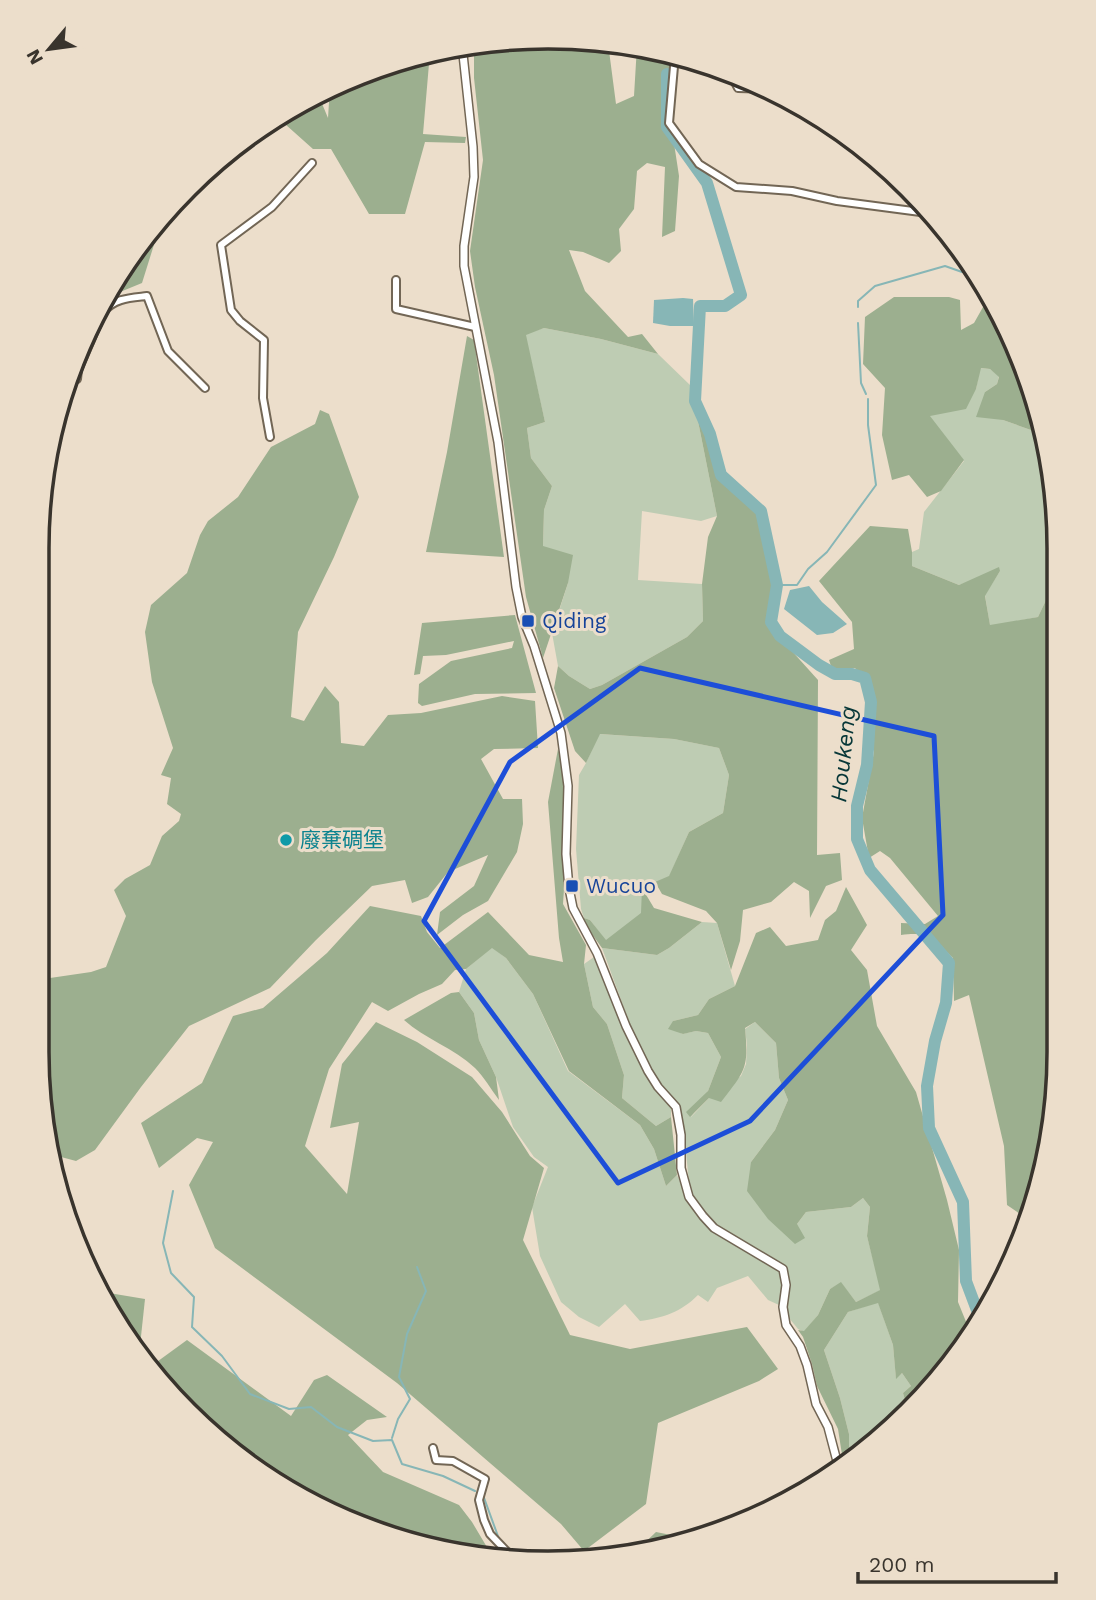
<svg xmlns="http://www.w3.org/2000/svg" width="1096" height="1600" viewBox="0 0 1096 1600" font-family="'Work Sans','Noto Sans TC',sans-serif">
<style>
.green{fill:#beccb3}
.forest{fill:#9caf8f}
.water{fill:#87b6b6}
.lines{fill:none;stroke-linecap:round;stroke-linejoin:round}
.stream{stroke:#87b6b6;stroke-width:2}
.river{stroke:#87b6b6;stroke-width:12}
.minor-casing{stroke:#726655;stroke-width:10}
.tertiary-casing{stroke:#726655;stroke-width:10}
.minor{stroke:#fff;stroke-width:6}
.tertiary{stroke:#fff;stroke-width:7}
.marked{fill:none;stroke:#1d4ed8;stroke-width:5;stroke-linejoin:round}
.transit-dot{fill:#1a4fb4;stroke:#ecdecb;stroke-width:2.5}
.culture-dot{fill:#0f9aa8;stroke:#ecdecb;stroke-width:2.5}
.labels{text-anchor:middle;stroke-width:6;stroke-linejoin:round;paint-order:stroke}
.transit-label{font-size:21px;fill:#164399;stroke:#ecdecb;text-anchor:start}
.culture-label{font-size:21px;fill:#0d838f;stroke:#ecdecb;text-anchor:start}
.water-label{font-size:23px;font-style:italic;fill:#073738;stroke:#ecdecb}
.rim{fill:none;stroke:#39342d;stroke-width:3.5}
</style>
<rect width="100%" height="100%" fill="#ecdecb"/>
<g class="green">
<polygon points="544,328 601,339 658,354 691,386 717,516 701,521 642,511 638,580 702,584 703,621 687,637 602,685 590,689 569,676 558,666 552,633 568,583 543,547 544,510 552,486 531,458 527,428 545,422 525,334"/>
<polygon points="980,368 990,369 999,376 997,384 985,392 1003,420 1045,435 1049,449 1051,536 1047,555 1048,596 1038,617 990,626 985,595 1000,571 959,585 912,566 912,552 919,549 924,512 964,461 929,416 976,389"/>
<polygon points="599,734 674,739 719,748 729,775 723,813 689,832 669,877 642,888 642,913 606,941 590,920 584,918 581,909 576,849 579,775 586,763"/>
<polygon points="702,922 717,923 735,986 709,999 698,1015 673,1021 682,1034 696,1031 708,1033 721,1057 708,1091 691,1117 709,1098 741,1076 746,1064 747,1045 745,1029 755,1022 776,1043 779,1078 788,1100 775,1130 751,1162 797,1224 806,1212 851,1207 863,1198 870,1207 867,1236 881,1290 856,1302 841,1283 830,1289 818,1315 804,1332 798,1329 785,1313 788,1276 785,1266 720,1227 705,1214 690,1193 684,1132 663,1088 651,1070 635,1038 602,948 657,955 669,948"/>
<path d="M492 947 506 958 533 994 568 1071 640 1125 654 1149 666 1186 677 1175 696 1213 711 1226 778 1269C783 1281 781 1292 779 1305L768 1300 748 1276 717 1288 708 1302 698 1295C681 1312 663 1318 640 1321L625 1304 599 1327 579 1317 561 1302 540 1256 532 1207 548 1167 534 1157 513 1127 496 1077 479 1040 474 1013 459 992 466 969Z"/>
<polygon points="597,955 622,1022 671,1107 671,1117 656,1126 622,1098 624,1075 607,1024 593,1007 584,964"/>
<polygon points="878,1302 893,1345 896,1378 902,1373 911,1386 903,1393 909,1414 849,1457 849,1434 840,1398 824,1350 848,1312"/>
</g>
<g class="forest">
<polygon points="548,37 608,43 616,104 634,96 637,46 648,47 676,55 668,104 679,176 675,231 662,237 665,167 647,163 637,171 634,209 619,229 621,251 609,263 583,252 569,250 585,291 628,337 642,334 658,354 601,339 544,328 526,335 545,422 527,428 531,458 552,486 544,510 543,546 573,555 568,583 543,658 526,597 494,375 475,287 470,251 483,160 474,78 474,44"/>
<polygon points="430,52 423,134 466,137 465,143 425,142 405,214 369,214 331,149 313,149 276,116 318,94 328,118 330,87 353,76"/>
<polygon points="162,219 142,283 103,299 105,293"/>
<polygon points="894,297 949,297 960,300 961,330 974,323 987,300 991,300 1006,322 1045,435 1003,420 976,417 985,392 997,384 999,377 990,369 981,368 976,389 966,409 930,416 964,460 941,491 927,497 909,475 892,480 882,435 885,388 863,364 865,317"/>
<polygon points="467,336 474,340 504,557 426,552 447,452"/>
<path d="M691 386 734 491 755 504C767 545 780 587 773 630L818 680 817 855 840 853 842 880 826 886 810 918 809 891 794 882 771 902 743 910 740 941 731 970 717 923 706 911 662 894 655 882 669 876 689 832 723 813 729 775 719 748 674 739 600 734 586 763 575 751 554 688 558 666 569 676 590 689 602 685 687 637 703 621 702 584 708 537 717 516Z"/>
<polygon points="320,410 329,414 359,497 334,557 298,632 291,717 304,721 325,686 339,702 341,743 364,746 388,715 421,713 502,696 535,701 538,748 494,749 481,759 503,799 522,799 523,824 517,852 488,901 463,915 437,935 440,912 474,886 488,855 448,872 428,897 412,903 405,880 372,886 316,940 270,988 189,1026 141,1087 95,1150 76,1161 50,1154 37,1052 38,971 50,978 91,972 106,967 126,916 114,890 125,879 150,865 162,836 179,821 181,814 167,804 171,778 161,775 173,748 152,682 145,632 151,605 187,573 200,535 208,521 238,497 271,447 315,424"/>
<path d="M870 526 908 529 912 552V566L959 585 999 567 1000 571 985 596 990 625 1038 617 1048 596 1047 555 1051 536 1059 1052 1049 1152 1029 1220 1007 1205 1004 1146 969 995 954 1001 953 958C934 939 930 931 901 935V923L925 924 938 916 890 858 880 851 869 858 862 818 874 752 872 689 855 668 833 672 829 660 854 649 852 622 819 581Z"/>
<polygon points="515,615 536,693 475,694 422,706 418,703 419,684 451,661 512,648 514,641 446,655 423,656 420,674 414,675 422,623"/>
<polygon points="558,749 565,771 566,859 563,904 586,945 584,964 593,1007 607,1024 624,1075 622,1098 656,1126 671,1117 677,1175 666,1186 654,1149 640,1125 569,1071 533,994 506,958 492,948 466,969 455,970 442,984 419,994 388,1011 372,1002 329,1069 305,1146 347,1194 359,1122 330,1128 342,1064 376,1022 417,1042 472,1077 502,1112 530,1156 544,1168 523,1240 570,1335 630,1349 747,1327 778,1369 759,1381 658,1423 646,1504 584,1551 561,1524 397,1383 215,1248 189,1185 213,1142 197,1138 159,1168 141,1123 202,1083 233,1016 263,1008 327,953 370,906 421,916 427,932 440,948 488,912 529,955 563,962 559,938 548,802"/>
<path d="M846 887 867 925 851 950 867 970 877 1026 916 1092 947 1200 959 1250 958 1302 971 1334 945 1358 948 1366 909 1414 903 1393 911 1386 902 1373 896 1379 893 1345 878 1303 848 1312 824 1350 840 1398 849 1434V1457L843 1461 838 1429 817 1386 812 1364 803 1337 798 1330 804 1331 818 1315 830 1289 841 1282 856 1302 880 1290 867 1236 870 1207 863 1198 851 1207 806 1212 797 1224 805 1238 795 1244 768 1219 747 1191 751 1162 775 1130 788 1100 779 1078 776 1043 755 1022 745 1028C749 1069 745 1071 721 1102L709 1098 690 1117 686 1112 708 1091 721 1057 708 1033 696 1031 683 1034 668 1029 673 1021 698 1015 709 999 735 986 756 933 770 927 786 946 818 940 825 920 836 911Z"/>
<polygon points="642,888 654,908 702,922 669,948 657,955 602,948 584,923 584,918 590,920 606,940 641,913"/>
<path d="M459 992 474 1013 479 1040 496 1077 499 1100C491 1089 484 1077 475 1068 454 1048 425 1039 404 1020L451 993Z"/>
<polygon points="103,1292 145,1299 139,1355 123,1336"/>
<polygon points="187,1340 291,1416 314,1380 327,1375 387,1417 367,1420 348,1435 383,1472 459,1505 472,1522 494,1559 482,1559 352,1524 211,1437 152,1370 154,1364"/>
<polygon points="656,1532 691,1539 647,1553 633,1554"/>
</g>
<g class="water">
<polygon points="683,298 693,299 694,326 670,326 653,323 654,300"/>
<polygon points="809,586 822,602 847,624 833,633 817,635 784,609 790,590"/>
</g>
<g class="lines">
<g class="stream">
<polyline points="858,307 858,301 875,286 945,266 962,272 970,270"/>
<polyline points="858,323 861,383 866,394"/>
<polyline points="777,585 797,585 808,569 827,552 876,485 868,425 868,399"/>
<polyline points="173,1191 163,1243 171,1273 194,1297 192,1327 222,1356 250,1394 289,1409 311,1407 337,1427 373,1441 392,1440 402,1464 443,1476 475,1491"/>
<polyline points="392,1438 398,1419 410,1399 399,1377 407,1334 426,1291 417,1267"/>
<polyline points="483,1495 499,1539"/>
</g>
<polyline class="river" points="667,74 667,127 707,183 741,295 725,306 700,306 695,401 710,434 721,475 761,511 777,585 771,622 780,636 819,665 835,674 852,674 865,678 871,702 867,765 857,806 857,839 870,870 949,963 946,1003 935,1041 927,1086 929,1128 963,1202 966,1281 981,1321"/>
<defs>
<g id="minor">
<polyline points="675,55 669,123 699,164 736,187 792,191 837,201 928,213"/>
<polyline points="729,71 738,88 769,89"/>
<polyline points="396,280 396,309 475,327"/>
<path d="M77 379 78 370 103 312C115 298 130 298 147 296L168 351 205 388"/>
<polyline points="270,437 263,398 264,340 240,321 231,310 221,245 272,207 312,163"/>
<polyline points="433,1448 436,1460 453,1461 485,1479 479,1500 484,1520 490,1534 513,1558"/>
</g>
<polyline id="tertiary" points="462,45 473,147 474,177 464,246 464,266 498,442 516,587 522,617 534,646 561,733 568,786 566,854 569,888 573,908 597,953 626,1026 648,1071 658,1087 676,1107 681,1135 681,1168 689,1197 703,1216 714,1228 783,1269 786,1285 783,1307 786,1325 800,1346 807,1365 816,1404 828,1427 838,1465"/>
</defs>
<use href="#minor" class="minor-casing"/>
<use href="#tertiary" class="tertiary-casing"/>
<use href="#minor" class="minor"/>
<use href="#tertiary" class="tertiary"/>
</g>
<path class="marked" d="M640 668 934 736 943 915 750 1121 618 1183 424 921 510 762Z"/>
<g class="transit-dot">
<rect x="521" y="614" width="14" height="14" rx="3.5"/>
<rect x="565" y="879" width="14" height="14" rx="3.5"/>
</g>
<circle class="culture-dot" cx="286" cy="840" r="7"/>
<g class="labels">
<g class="transit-label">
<text x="542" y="628">Qiding</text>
<text x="586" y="893">Wucuo</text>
</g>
<g class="culture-label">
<text x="300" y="847">廢棄碉堡</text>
</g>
<g class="water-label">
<text transform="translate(843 754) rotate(-84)" y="8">Houkeng</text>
</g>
</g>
<path d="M0 0H1096V1600H0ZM548 49H548A499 499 0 0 1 1047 548V1052A499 499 0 0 1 548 1551H548A499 499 0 0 1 49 1052V548A499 499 0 0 1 548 49Z" fill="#ecdecb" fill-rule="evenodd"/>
<path class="rim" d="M548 49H548A499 499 0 0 1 1047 548V1052A499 499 0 0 1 548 1551H548A499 499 0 0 1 49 1052V548A499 499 0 0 1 548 49Z"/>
<g transform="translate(49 49) rotate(241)" stroke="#ecdecb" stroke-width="5" paint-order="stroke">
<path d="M0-5L12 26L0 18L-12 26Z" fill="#39342d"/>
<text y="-10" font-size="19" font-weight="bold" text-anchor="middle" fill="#39342d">N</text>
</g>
<path d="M858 1572v10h198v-10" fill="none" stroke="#39342d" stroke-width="3.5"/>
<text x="869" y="1572" font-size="21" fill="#39342d" stroke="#ecdecb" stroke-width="5" paint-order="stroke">200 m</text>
</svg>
